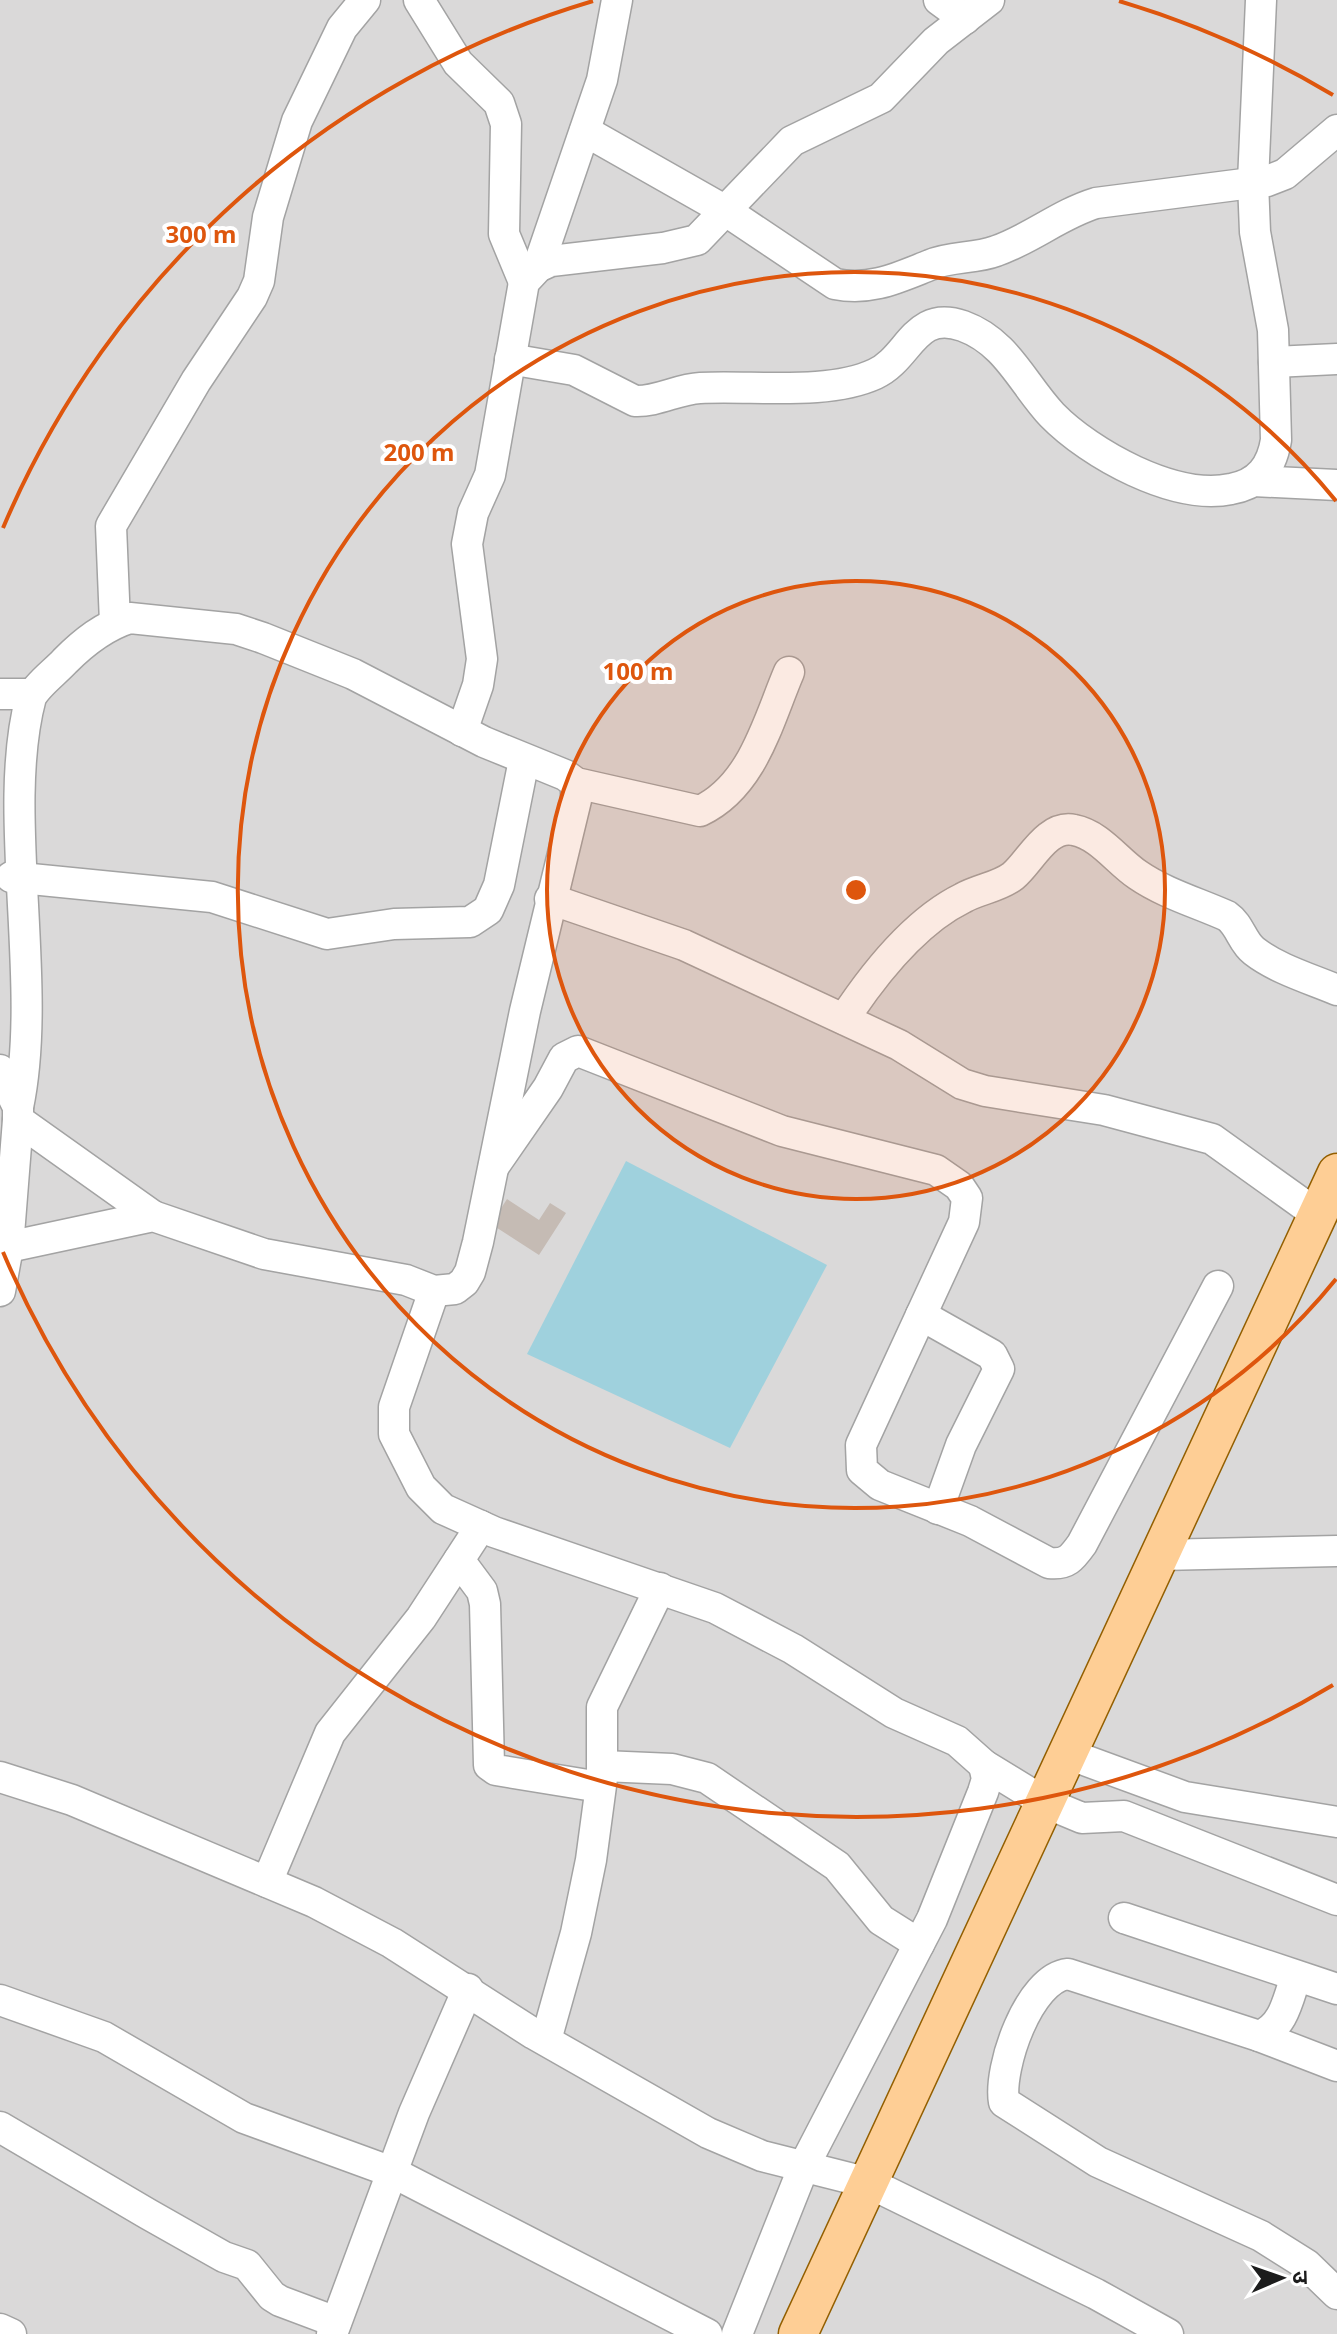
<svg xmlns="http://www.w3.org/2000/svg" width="1337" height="2334" viewBox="0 0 1337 2334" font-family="'Noto Sans','Noto Sans Devanagari',sans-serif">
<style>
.residential{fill:#dad9d9}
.water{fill:#9fd1dd}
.building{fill:#c5bbb4}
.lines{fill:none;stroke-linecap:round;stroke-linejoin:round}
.minor-casing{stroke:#a3a3a3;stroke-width:33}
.major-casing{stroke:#935f00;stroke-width:41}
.minor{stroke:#fff;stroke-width:30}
.major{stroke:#fece95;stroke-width:38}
.ring{fill:none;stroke:#de560d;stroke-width:4}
.centre{fill:#de560d;stroke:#fff;stroke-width:4}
.ring-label{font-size:24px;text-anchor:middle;font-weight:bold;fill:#de560d;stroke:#fff;stroke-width:8;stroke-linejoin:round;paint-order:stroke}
</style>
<rect width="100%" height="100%" fill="#eee9e1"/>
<rect class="residential" x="0" y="0" width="1337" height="2334"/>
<polygon class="water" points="626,1161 827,1265 730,1448 527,1354"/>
<polygon class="building" points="507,1199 539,1220 550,1203 566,1213 539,1255 491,1224"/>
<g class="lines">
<defs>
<g id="minor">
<polyline points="419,0 458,63 499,103 506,124 504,234 524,282"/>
<polyline points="939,0 965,19"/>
<path d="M585 131 726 211 835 284C871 291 897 278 930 265 951 256 975 259 996 251 1031 239 1060 214 1096 203L1267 181 1285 174 1337 130"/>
<polyline points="538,267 602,80 617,0"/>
<path d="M510 359 574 370 635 401C657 402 678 389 700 388 752 385 827 396 875 374 910 358 914 309 963 326 1007 342 1022 383 1052 415 1090 454 1175 501 1231 489 1259 484 1272 466 1276 440L1273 330 1255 232 1253 182 1261 0"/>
<polyline points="1274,362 1337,359"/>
<polyline points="1253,481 1337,485"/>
<polyline points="115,623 111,526 196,381 252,297 259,281 268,217 297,121 342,28 365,0"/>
<polyline points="0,694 32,694"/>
<polyline points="462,731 478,685 482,659 467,544 473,513 490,475 524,282 538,267 551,261 663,248 697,240 792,141 881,98 936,41 989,0"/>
<polyline points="11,877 212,897 327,934 394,924 470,922 488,910 499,885 524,760"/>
<polyline points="550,899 684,945 899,1045 962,1084 985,1091 1104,1110 1212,1139 1318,1215"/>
<path d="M844 1019C873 975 914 922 963 898 979 889 999 887 1013 876 1030 862 1047 824 1074 830 1100 835 1117 861 1138 875 1164 893 1198 903 1227 916 1240 925 1242 942 1254 951 1277 969 1311 979 1337 990"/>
<polyline points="0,1070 18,1107 18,1120 8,1247 0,1291"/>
<path d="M18 1107C44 983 0 811 31 697 38 684 55 672 65 661 84 642 104 626 130 618L236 629 263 638 353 674 484 742 565 775 576 783 700 811C753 786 768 721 789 672"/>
<polyline points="18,1120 153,1216"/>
<path d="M494 1166 548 1088 564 1058 578 1051 782 1131 936 1170 959 1186 967 1198 964 1222 861 1445 862 1470 880 1485 970 1521 1049 1563C1067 1565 1072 1558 1082 1544L1218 1286"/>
<polyline points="8,1247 153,1216 264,1254 406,1280 434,1291 455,1289 464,1282 470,1272 478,1242 525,1011 576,800 576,783"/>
<polyline points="434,1291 394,1407 394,1434 421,1487 443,1509 494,1532 715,1608 793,1649 894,1713 957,1741 984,1765 1046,1803 1082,1818 1124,1816 1337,1900"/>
<polyline points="921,1315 992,1355 999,1369 961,1445 938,1509"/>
<polyline points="1160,1555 1337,1551"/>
<polyline points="459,1560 482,1591 485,1604 489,1765 496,1770 600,1787"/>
<polyline points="1068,1754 1185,1797 1337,1822"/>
<polyline points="603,1766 672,1769 707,1778 837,1866 881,1920 919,1944"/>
<polyline points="0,1777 72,1800 314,1902 392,1943 534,2034 708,2133 762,2156 869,2183 1096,2294 1168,2334"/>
<polyline points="267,1882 330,1733 421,1618 481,1526"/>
<polyline points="1124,1918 1337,1989"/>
<path d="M1296 1976C1288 1999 1284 2027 1259 2036L1068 1974C1029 1978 998 2068 1004 2102L1098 2162 1261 2236 1307 2265 1337 2294"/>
<polyline points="0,2000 104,2037 244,2118 392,2172 707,2334"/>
<polyline points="1259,2036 1337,2066"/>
<polyline points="546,2040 576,1933 591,1860 602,1778 602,1707 660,1588"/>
<polyline points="0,2127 148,2214 224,2257 247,2265 272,2296 280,2301 336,2322"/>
<polyline points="0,2329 11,2334"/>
<polyline points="332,2334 414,2113 468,1989"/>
<polyline points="737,2334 804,2166 932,1919 983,1792 987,1779 984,1765"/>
</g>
<polyline id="major" points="798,2334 1337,1173"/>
</defs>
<use href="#minor" class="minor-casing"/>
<use href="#major" class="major-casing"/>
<use href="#minor" class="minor"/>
<use href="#major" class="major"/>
</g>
<circle cx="856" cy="890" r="309" fill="#de560d" fill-opacity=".12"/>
<g class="ring">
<circle cx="856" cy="890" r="309"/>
<path d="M1336 1279A618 618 0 1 1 1336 501"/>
<path d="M1333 1685A927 927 0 0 1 3 1252M3 528A927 927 0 0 1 593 1M1119 1A927 927 0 0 1 1333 95"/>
</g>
<circle cx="856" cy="890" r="12" class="centre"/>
<g class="ring-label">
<text x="201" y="243">300 m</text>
<text x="419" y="461">200 m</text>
<text x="638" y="680">100 m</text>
</g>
<g transform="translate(1281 2278) rotate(88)" stroke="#ffffff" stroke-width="6" paint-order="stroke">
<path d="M0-6L14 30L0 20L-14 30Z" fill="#1c1c1c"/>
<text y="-12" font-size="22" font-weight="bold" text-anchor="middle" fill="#1c1c1c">उ</text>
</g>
</svg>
